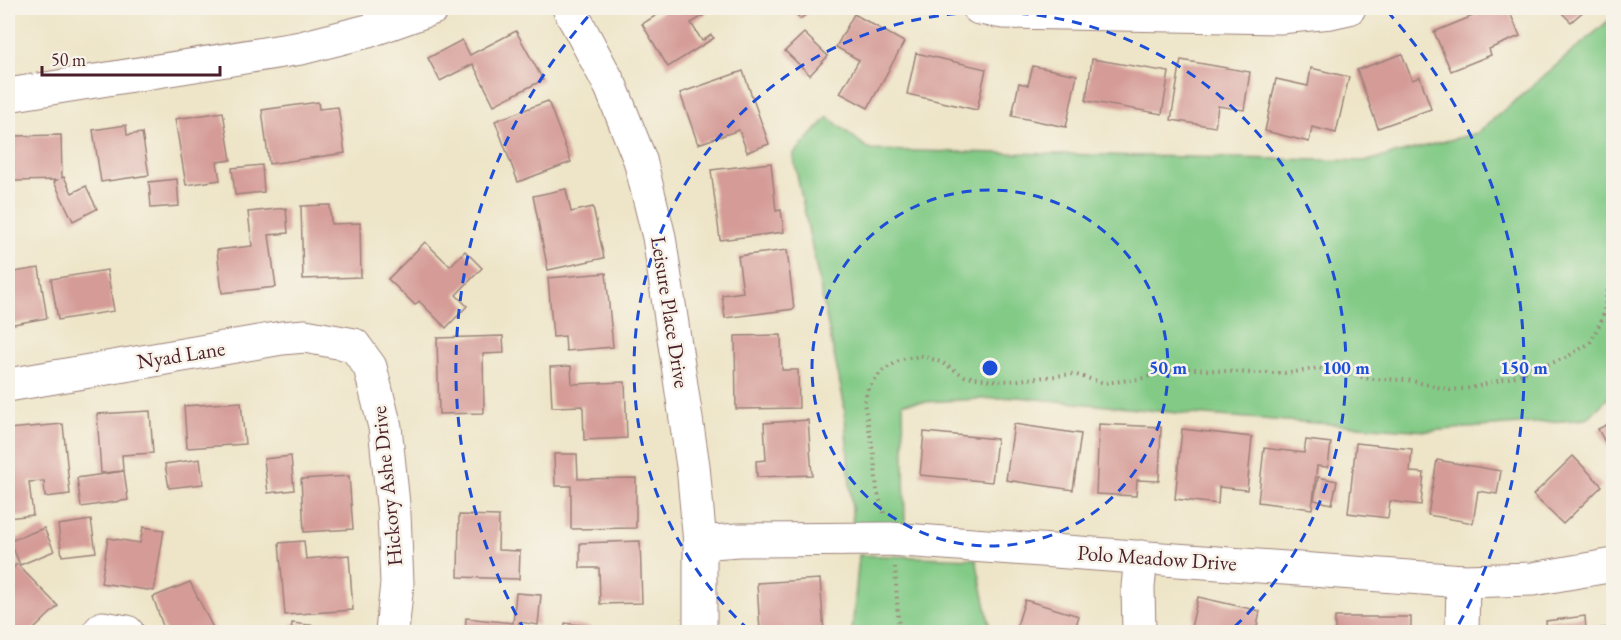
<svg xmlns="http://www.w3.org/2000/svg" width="1621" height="640" viewBox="0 0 1621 640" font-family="'EB Garamond',serif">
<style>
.green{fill:#82ca86;stroke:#667458;stroke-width:1.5}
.building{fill:#d59b97}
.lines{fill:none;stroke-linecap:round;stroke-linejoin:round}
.minor-casing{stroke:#9c827a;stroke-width:35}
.path{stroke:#9c827a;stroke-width:4;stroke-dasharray:1.5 4.5;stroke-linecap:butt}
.minor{stroke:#fff;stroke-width:33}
.ring{fill:none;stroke:#1d4ed8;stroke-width:3;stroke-dasharray:10 8}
.labels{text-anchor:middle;stroke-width:5;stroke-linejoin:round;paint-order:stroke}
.street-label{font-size:21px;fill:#4a1f2b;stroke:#f7f3e8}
.centre{fill:#1d4ed8;stroke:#f7f3e8;stroke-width:3}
.ring-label{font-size:18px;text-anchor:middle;font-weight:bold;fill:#1d4ed8;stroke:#f7f3e8;stroke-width:5;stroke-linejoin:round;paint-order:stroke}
</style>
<rect width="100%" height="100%" fill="#f7f3e8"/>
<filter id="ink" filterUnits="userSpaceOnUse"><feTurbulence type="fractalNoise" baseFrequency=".0167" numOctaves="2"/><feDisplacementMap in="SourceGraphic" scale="12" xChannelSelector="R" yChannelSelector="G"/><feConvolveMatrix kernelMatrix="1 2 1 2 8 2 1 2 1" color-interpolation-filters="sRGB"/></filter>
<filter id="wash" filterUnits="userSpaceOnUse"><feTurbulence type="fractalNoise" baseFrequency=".008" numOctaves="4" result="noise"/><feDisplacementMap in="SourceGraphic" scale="24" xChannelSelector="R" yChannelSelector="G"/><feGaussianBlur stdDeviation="1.35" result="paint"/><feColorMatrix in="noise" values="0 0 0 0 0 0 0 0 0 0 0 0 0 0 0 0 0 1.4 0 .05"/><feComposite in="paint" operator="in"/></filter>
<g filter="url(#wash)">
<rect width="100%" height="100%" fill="#eee5c8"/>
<g class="green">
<polygon points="1613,17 1613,393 1587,419 1427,431 1177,413 1018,397 903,403 905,525 853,524 844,403 793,155 828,117 870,150 1367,161 1477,133"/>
<polygon points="859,555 976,559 991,632 852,632"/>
</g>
<g id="blocks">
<g class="building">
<polygon points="668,8 701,8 706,14 691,23 702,41 711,35 714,38 668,67 642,24"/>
<polygon points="792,8 815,8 800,19"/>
<polygon points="1492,8 1508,8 1520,36 1489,49 1491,55 1451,71 1434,32"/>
<polygon points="1557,8 1587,8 1571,22"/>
<polygon points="854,14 904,42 868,108 840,93 859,60 836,47"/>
<polygon points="516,31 543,80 494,105 473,64 440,81 428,58 462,40 470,55"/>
<polygon points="804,33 828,56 810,75 785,51"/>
<polygon points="916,53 986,69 977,110 907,94"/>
<polygon points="1402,54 1412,80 1420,77 1431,109 1378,128 1357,70"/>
<polygon points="1092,59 1169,72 1162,114 1086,101"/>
<polygon points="1181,60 1250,72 1244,110 1218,106 1215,127 1171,120"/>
<polygon points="1033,66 1077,75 1066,127 1012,116 1019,83 1028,85"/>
<polygon points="1311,68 1349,77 1336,133 1312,127 1309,142 1265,131 1276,79 1308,86"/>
<polygon points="743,71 769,144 747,152 739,130 698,144 680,93"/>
<polygon points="548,101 571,162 518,182 495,121"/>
<polygon points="318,102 319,109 338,107 345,153 269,164 262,110"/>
<polygon points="223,112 231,160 217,162 220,180 186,185 175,119"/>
<polygon points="126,125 127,135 142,133 149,175 101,182 93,130"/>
<polygon points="61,135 62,178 64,177 72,193 86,186 97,209 73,221 54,182 57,180 14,181 13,136"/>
<polygon points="771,163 776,211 781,210 784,232 720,240 711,170"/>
<polygon points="262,165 264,192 235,195 232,168"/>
<polygon points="177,179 179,206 151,208 149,182"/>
<polygon points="566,189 571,212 593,207 604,258 548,270 533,196"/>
<polygon points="8,203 12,230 8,230"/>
<polygon points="330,205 331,224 360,223 361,277 303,279 301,206"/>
<polygon points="286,208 288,233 269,235 276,287 222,293 217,250 252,246 248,212"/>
<polygon points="425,242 450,266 465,251 482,268 456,295 467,306 446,328 419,301 415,305 388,279"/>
<polygon points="787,250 794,309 725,318 722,295 743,292 738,256"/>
<polygon points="39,268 47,318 8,325 8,273"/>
<polygon points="107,270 114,311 58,320 51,279"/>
<polygon points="606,273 613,347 566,351 565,336 553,337 548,278"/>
<polygon points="781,335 782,370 798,370 799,408 736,409 735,336"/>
<polygon points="503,336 504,353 483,354 484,413 439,414 437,338"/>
<polygon points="571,366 572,384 625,382 627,438 584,440 583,406 552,407 550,367"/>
<polygon points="241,402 245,444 187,448 184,406"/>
<polygon points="150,411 153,453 122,455 123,471 101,473 97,414"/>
<polygon points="808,420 812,475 757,477 756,461 766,460 764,423"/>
<polygon points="1614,421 1614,459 1598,429"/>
<polygon points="63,424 70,494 45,497 44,481 29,482 33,515 8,518 8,487 10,487 8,429"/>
<polygon points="1014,424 1081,434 1073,490 1006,480"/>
<polygon points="1099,424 1161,427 1159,481 1137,480 1136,496 1096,494"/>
<polygon points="1182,429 1252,437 1247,490 1219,487 1218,504 1175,499"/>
<polygon points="924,432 997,439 992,482 920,475"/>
<polygon points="1306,440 1331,443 1328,467 1317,466 1312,509 1258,502 1264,448 1304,453"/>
<polygon points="1356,443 1412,449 1410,472 1424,473 1421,505 1390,501 1388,518 1348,513"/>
<polygon points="554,454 577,454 578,479 636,478 636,528 571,529 571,486 555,486"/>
<polygon points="291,456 294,490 268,493 264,459"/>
<polygon points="1573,456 1602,486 1563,524 1533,495"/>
<polygon points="200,459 203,484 169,488 165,464"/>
<polygon points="1437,460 1501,471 1497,494 1478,491 1473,523 1428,515"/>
<polygon points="124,471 128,500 81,507 77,478"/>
<polygon points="349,476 353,529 304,532 301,479"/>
<polygon points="1318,477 1337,481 1332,504 1314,500"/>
<polygon points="459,515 499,516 498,550 520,551 519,579 458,577"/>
<polygon points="91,520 96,552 62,556 58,525"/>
<polygon points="143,527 164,530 154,591 101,583 108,538 140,543"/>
<polygon points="44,528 54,551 20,565 10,541"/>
<polygon points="304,541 306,559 349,555 353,610 285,615 279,543"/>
<polygon points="640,541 642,603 600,604 599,568 580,568 580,543"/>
<polygon points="17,564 58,606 31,632 8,632 8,573"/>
<polygon points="820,579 824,632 760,632 757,583"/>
<polygon points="190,582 215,632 165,632 153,597"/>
<polygon points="516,593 541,595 538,625 519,622 518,632 465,632 466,618 513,623"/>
<polygon points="1198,597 1260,611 1256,632 1190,632"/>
<polygon points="1025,600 1079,616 1074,632 1015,632"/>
<polygon points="1585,616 1586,630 1614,627 1614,632 1547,632 1546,621"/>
<rect x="1335" y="617" width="76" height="15"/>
<polygon points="292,623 352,630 351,632 291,632"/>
<polygon points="565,623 591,627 591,632 564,632"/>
</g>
</g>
</g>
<g filter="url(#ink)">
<use href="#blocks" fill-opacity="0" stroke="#9c827a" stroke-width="1.5"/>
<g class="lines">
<defs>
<g id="minor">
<polyline points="569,8 611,87 640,160 659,237 693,466 700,543 700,632"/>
<polyline points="979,8 1003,12 1280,17 1331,12 1349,8"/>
<polyline points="8,95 301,48 368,31 433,8"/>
<polyline points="8,385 282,338 305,336 354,345 370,367 385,427 394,514 397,583 392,632"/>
<polyline points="700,543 738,540 890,539 1463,581 1533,579 1614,565"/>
<polyline points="99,632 103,628 127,632"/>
<polyline points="1139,632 1138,587 1141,557"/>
<polyline points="1462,632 1463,581"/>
</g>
</defs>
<use href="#minor" class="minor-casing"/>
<g class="path">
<polyline points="884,513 877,491 874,455 864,403 868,388 882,371 902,359 922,356 941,362 965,376 989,380 1010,381 1073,374 1104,383 1139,379 1182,368 1250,373 1288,373 1318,368 1370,379 1408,380 1450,390 1471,388 1516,376 1565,358 1590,343 1603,317 1608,288 1614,280"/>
<polyline points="895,567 899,632"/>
</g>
<use href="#minor" class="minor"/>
</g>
</g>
<g class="ring">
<circle cx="990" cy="368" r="178"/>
<path d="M749 630A356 356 0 1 1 1231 630"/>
<path d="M525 631A534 534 0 0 1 593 11M1387 11A534 534 0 0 1 1455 631"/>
</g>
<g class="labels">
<g class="street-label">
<text transform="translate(670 312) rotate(81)" y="7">Leisure Place Drive</text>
<text transform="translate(181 355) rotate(-9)" y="7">Nyad Lane</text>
<text transform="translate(387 486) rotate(-96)" y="7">Hickory Ashe Drive</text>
<text transform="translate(1157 558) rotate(4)" y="7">Polo Meadow Drive</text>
</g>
</g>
<circle cx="990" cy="368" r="9" class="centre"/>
<g class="ring-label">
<text x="1168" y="374">50 m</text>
<text x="1346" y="374">100 m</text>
<text x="1524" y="374">150 m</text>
</g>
<rect width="1621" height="640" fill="none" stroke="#f7f3e8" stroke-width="30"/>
<path d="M42 66v9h178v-9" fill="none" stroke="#4a1f2b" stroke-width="3"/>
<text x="51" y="66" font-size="18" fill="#4a1f2b" stroke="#f7f3e8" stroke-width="4.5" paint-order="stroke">50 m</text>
</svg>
